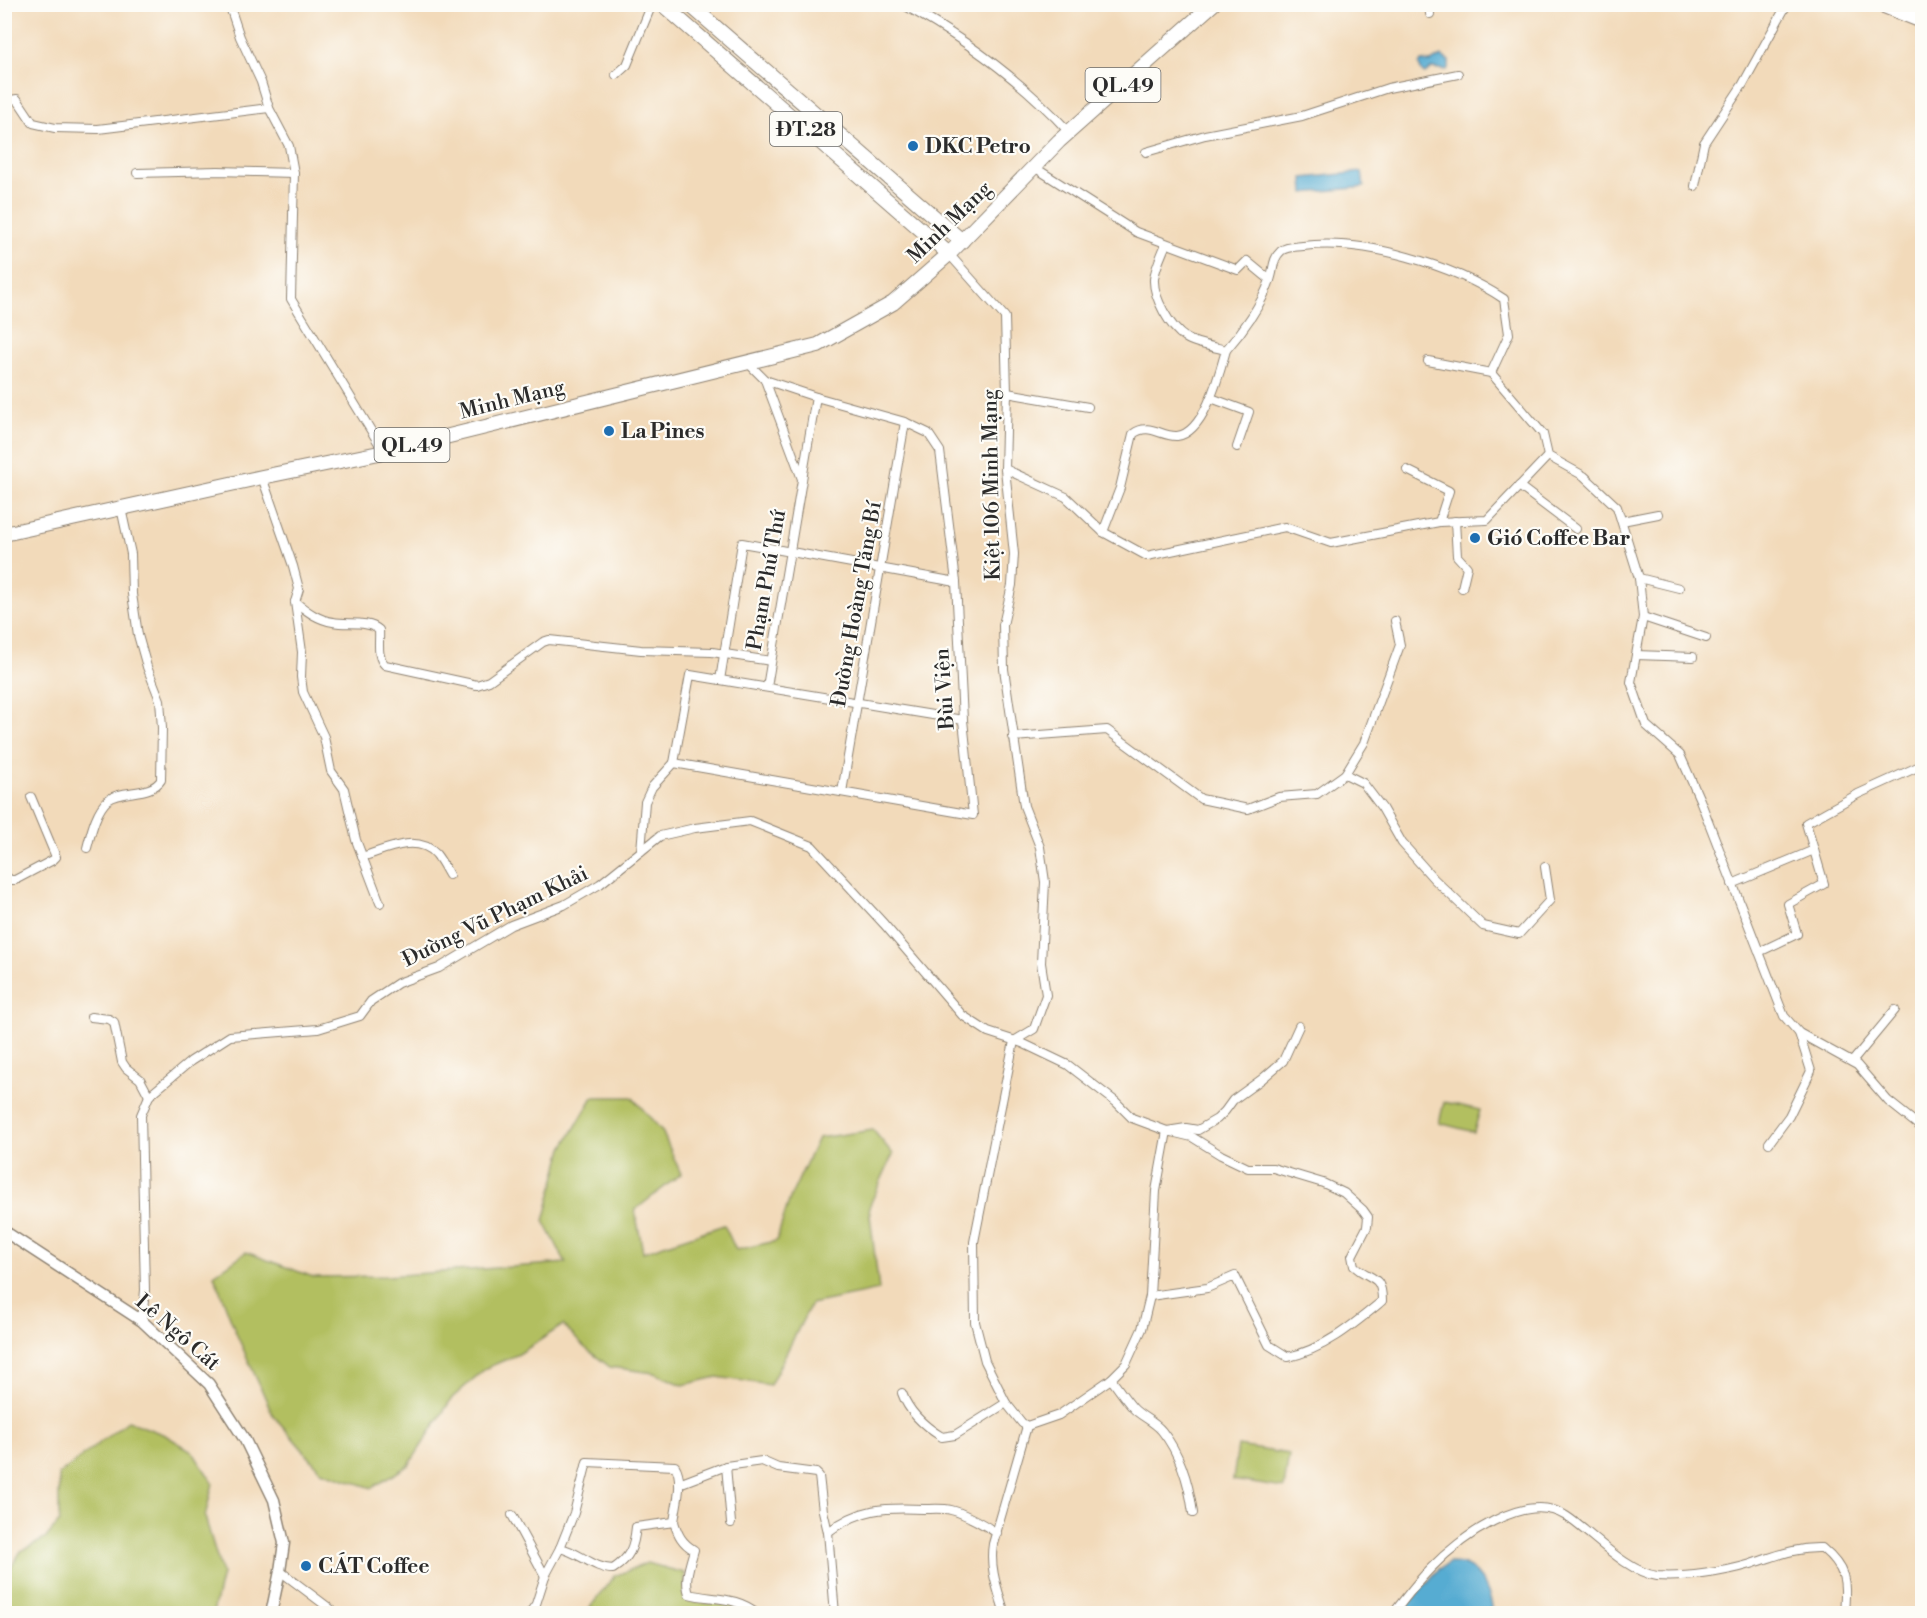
<svg xmlns="http://www.w3.org/2000/svg" width="1927" height="1618" viewBox="0 0 1927 1618" font-family="'Libre Bodoni',serif">
<style>
.green{fill:#b2bf61;stroke:#6e7546;stroke-width:1.5}
.water{fill:#56acd2;stroke:#406c7e;stroke-width:1.5}
.lines{fill:none;stroke-linecap:round;stroke-linejoin:round}
.minor-casing{stroke:#8e8272;stroke-width:10}
.tertiary-casing{stroke:#8e8272;stroke-width:13}
.primary-casing{stroke:#8e8272;stroke-width:16}
.trunk-casing{stroke:#8e8272;stroke-width:16}
.minor{stroke:#fff;stroke-width:8}
.tertiary{stroke:#fff;stroke-width:10}
.primary{stroke:#fff;stroke-width:14}
.trunk{stroke:#fff;stroke-width:14}
.poi-dot{fill:#1f6fb2;stroke:#fdfcf7;stroke-width:2}
.labels{text-anchor:middle;stroke-width:4.5;stroke-linejoin:round;paint-order:stroke}
.shield{fill:#fdfcf7;stroke:#6a6a68;stroke-width:1.5}
.shield-label{font-size:20px;font-weight:bold;fill:#2b2b2b}
.poi-label{font-size:21px;font-weight:bold;fill:#2b2b2b;stroke:#fdfcf7;text-anchor:start}
.street-label{font-size:21px;fill:#2b2b2b;stroke:#fdfcf7}
</style>
<rect width="100%" height="100%" fill="#fdfcf7"/>
<filter id="ink" filterUnits="userSpaceOnUse"><feTurbulence type="fractalNoise" baseFrequency=".0167" numOctaves="2"/><feDisplacementMap in="SourceGraphic" scale="12" xChannelSelector="R" yChannelSelector="G"/><feConvolveMatrix kernelMatrix="1 2 1 2 8 2 1 2 1" color-interpolation-filters="sRGB"/></filter>
<filter id="wash" filterUnits="userSpaceOnUse"><feTurbulence type="fractalNoise" baseFrequency=".008" numOctaves="4" result="noise"/><feDisplacementMap in="SourceGraphic" scale="24" xChannelSelector="R" yChannelSelector="G"/><feGaussianBlur stdDeviation="1.35" result="paint"/><feColorMatrix in="noise" values="0 0 0 0 0 0 0 0 0 0 0 0 0 0 0 0 0 1.4 0 .05"/><feComposite in="paint" operator="in"/></filter>
<g filter="url(#wash)">
<rect width="100%" height="100%" fill="#f2daba"/>
<g class="green">
<polygon points="593,1097 632,1097 662,1131 681,1174 635,1210 643,1252 724,1225 736,1250 776,1241 790,1198 818,1138 873,1130 893,1154 869,1207 879,1290 811,1304 770,1385 717,1377 683,1385 654,1373 610,1367 584,1347 563,1325 519,1354 486,1368 452,1398 409,1465 372,1488 321,1471 273,1415 236,1333 214,1275 246,1252 313,1277 387,1276 566,1263 544,1221 563,1148"/>
<polygon points="1444,1102 1480,1110 1474,1132 1439,1123"/>
<polygon points="128,1421 165,1435 192,1451 213,1483 205,1517 222,1574 213,1613 5,1613 5,1577 21,1551 45,1539 59,1522 59,1474"/>
<polygon points="1238,1446 1289,1454 1284,1488 1233,1480"/>
<polygon points="647,1563 685,1573 685,1597 694,1602 731,1604 749,1613 585,1614 614,1576"/>
</g>
<g class="water">
<polygon points="1441,56 1449,61 1449,66 1447,70 1432,68 1425,74 1422,72 1419,65 1421,61 1431,62"/>
<polygon points="1362,172 1364,187 1304,193 1303,178"/>
<path d="M1449 1563C1454 1563 1460 1563 1464 1565 1483 1572 1491 1596 1493 1613H1400L1439 1569Z"/>
</g>
</g>
<g filter="url(#ink)">
<g class="lines">
<defs>
<g id="minor">
<polyline points="229,4 240,37 261,82 269,108 289,146 294,173 291,299 384,452"/>
<path d="M902 4C964 38 1021 80 1069 132"/>
<polyline points="1429,4 1430,14"/>
<polyline points="616,75 627,65 652,4"/>
<polyline points="4,101 17,99 33,123 55,128 98,129 269,108"/>
<polyline points="1146,152 1205,135 1302,116 1388,88 1458,74"/>
<polyline points="1034,167 1136,232 1238,270 1247,261 1270,280"/>
<polyline points="137,173 218,171 294,173"/>
<polyline points="1695,186 1704,143 1743,84 1787,4"/>
<polyline points="949,254 1005,317 1007,393 1005,469 1014,554 1012,585 1003,625 1004,669 1024,806 1040,847 1045,882 1041,963 1046,995 1034,1029 1014,1041"/>
<path d="M1226 350C1243 331 1262 304 1270 280 1274 270 1272 259 1281 251 1287 246 1296 247 1303 246 1364 238 1453 265 1504 299L1509 334 1491 373"/>
<polyline points="1428,361 1491,373 1543,434 1548,456 1584,476 1617,507 1639,578 1643,617 1631,682 1646,725 1680,755 1700,800 1784,1016 1799,1033 1857,1065 1888,1101 1922,1128"/>
<polyline points="747,362 765,380 802,479"/>
<polyline points="1007,393 1088,407"/>
<polyline points="1211,398 1249,412 1237,447"/>
<polyline points="1005,469 1066,497 1103,532 1147,556 1285,527 1331,543 1439,522 1487,520 1548,456"/>
<polyline points="1407,470 1449,491 1439,522"/>
<polyline points="262,477 293,566 299,589 295,602 302,652 301,677 303,692 324,737 331,771 344,789 356,840 380,903"/>
<polyline points="1519,486 1576,529"/>
<polyline points="1455,521 1457,556 1467,567 1462,588"/>
<polyline points="1622,521 1658,514"/>
<path d="M1103 532 1120 488 1133 434C1149 422 1161 437 1177 436 1205 433 1220 371 1226 350 1215 347 1195 344 1186 338 1170 328 1153 297 1154 279 1155 268 1162 254 1166 244"/>
<polyline points="1639,578 1679,588"/>
<path d="M295 602C307 611 318 620 333 622 347 625 368 620 379 630 380 642 376 656 385 665L477 685 489 681 543 642 549 640 641 650 712 652 771 661"/>
<polyline points="1643,617 1706,638"/>
<polyline points="1636,655 1693,657"/>
<polyline points="720,680 742,543 956,582"/>
<polyline points="767,687 816,397"/>
<polyline points="1013,737 1107,730 1201,799 1248,809 1279,797 1317,794 1345,774 1363,783 1382,808 1402,843 1434,879 1483,926 1519,934 1550,900 1545,867"/>
<polyline points="674,763 973,815 963,720 956,582 940,451 928,433 905,422 816,397 765,380"/>
<polyline points="674,763 690,675 963,720"/>
<polyline points="1345,774 1364,743 1400,645 1395,621"/>
<polyline points="842,792 905,422"/>
<path d="M87 848C91 833 96 810 108 800 122 789 151 796 161 780L162 728 160 700 147 667 138 635 132 594 131 554 121 508"/>
<polyline points="641,851 645,802 652,787 674,763"/>
<path d="M362 857C384 850 417 833 436 854 441 860 445 868 449 875"/>
<polyline points="4,874 10,880 15,880 53,860 56,857 31,797"/>
<polyline points="1732,884 1814,850"/>
<polyline points="1759,952 1797,934 1788,904 1824,884 1806,823 1858,794 1922,765"/>
<polyline points="91,1017 109,1019 114,1022 122,1062 126,1068 140,1079 149,1096"/>
<polyline points="1014,1041 974,1242 975,1322 985,1361 1006,1403 1022,1423 1027,1426 1059,1415 1111,1379 1126,1364 1142,1329 1150,1296 1156,1191 1167,1131 1186,1128 1198,1130 1217,1119 1225,1111 1233,1100 1262,1079 1283,1061 1299,1026"/>
<polyline points="1852,1062 1895,1010"/>
<polyline points="1769,1143 1789,1116 1811,1071 1799,1033"/>
<path d="M142 1321 145 1290 141 1115 149 1096 191 1061 230 1036 318 1029 360 1016 371 1001 398 983 439 968 511 925 564 905 600 884 660 836 695 828 750 821 812 846 884 924 962 1015 988 1032 1022 1043 1068 1065 1116 1102 1132 1118 1167 1131 1192 1137 1221 1155 1248 1168H1273L1323 1183 1344 1193 1363 1210 1368 1217 1367 1227 1352 1256 1354 1266C1371 1281 1382 1274 1382 1301 1354 1324 1325 1349 1288 1357L1269 1345 1235 1276 1207 1288 1150 1296"/>
<path d="M1111 1379C1118 1388 1125 1399 1133 1408 1140 1416 1154 1421 1162 1431 1181 1455 1189 1483 1193 1513"/>
<path d="M902 1393C909 1413 924 1426 942 1437L955 1435 1006 1403"/>
<polyline points="726,1466 731,1523"/>
<polyline points="679,1484 726,1466 762,1461 778,1468 816,1473 819,1476 823,1511 828,1532 835,1614"/>
<polyline points="512,1515 545,1576"/>
<path d="M828 1532C860 1508 884 1507 924 1509 932 1509 943 1508 951 1510 967 1514 983 1524 997 1533"/>
<path d="M560 1548C579 1552 594 1569 613 1569 630 1558 634 1547 636 1527L674 1522C678 1535 682 1543 694 1550 690 1564 684 1580 689 1594 713 1600 737 1596 758 1614"/>
<polyline points="280,1571 337,1614"/>
<path d="M529 1614 536 1604 545 1576 560 1548 574 1513 587 1462 675 1466C684 1480 676 1506 674 1522"/>
<path d="M1005 1614C998 1590 989 1569 993 1544L1027 1426"/>
<path d="M1393 1614C1405 1598 1417 1582 1431 1568 1459 1539 1525 1489 1566 1516 1591 1532 1626 1572 1657 1576 1684 1578 1725 1572 1751 1564 1776 1556 1796 1547 1822 1548 1848 1570 1846 1581 1844 1614"/>
</g>
<polyline id="tertiary" points="4,1231 142,1321 209,1384 245,1440 274,1500 284,1543 280,1571 271,1614"/>
<g id="primary">
<polyline points="662,4 949,254"/>
<polyline points="689,4 962,241"/>
</g>
<g id="trunk">
<polyline points="1879,4 1922,21"/>
<polyline points="4,534 262,477 384,452 818,345 893,303 949,254 1059,141 1213,4"/>
</g>
</defs>
<use href="#minor" class="minor-casing"/>
<use href="#tertiary" class="tertiary-casing"/>
<use href="#primary" class="primary-casing"/>
<use href="#trunk" class="trunk-casing"/>
<use href="#minor" class="minor"/>
<use href="#tertiary" class="tertiary"/>
<use href="#primary" class="primary"/>
<use href="#trunk" class="trunk"/>
</g>
</g>
<g class="poi-dot">
<circle cx="913" cy="146" r="6"/>
<circle cx="609" cy="431" r="6"/>
<circle cx="1475" cy="538" r="6"/>
<circle cx="306" cy="1566" r="6"/>
</g>
<g class="labels">
<g class="shield">
<rect x="1085.5" y="68" width="75" height="34" rx="4.5"/>
<rect x="770" y="112" width="72" height="34" rx="4.5"/>
<rect x="374.5" y="428" width="75" height="34" rx="4.5"/>
</g>
<g class="shield-label">
<text x="1123" y="92">QL.49</text>
<text x="806" y="136">ĐT.28</text>
<text x="412" y="452">QL.49</text>
</g>
<g class="poi-label">
<text x="925" y="153">DKC Petro</text>
<text x="621" y="438">La Pines</text>
<text x="1487" y="545">Gió Coffee Bar</text>
<text x="318" y="1573">CÁT Coffee</text>
</g>
<g class="street-label">
<text transform="translate(949 222) rotate(-44)" y="7">Minh Mạng</text>
<text transform="translate(512 399) rotate(-14)" y="7">Minh Mạng</text>
<text transform="translate(991 485) rotate(-91)" y="7">Kiệt 106 Minh Mạng</text>
<text transform="translate(766 580) rotate(-80)" y="7">Phạm Phú Thứ</text>
<text transform="translate(856 604) rotate(-80)" y="7">Đường Hoàng Tăng Bí</text>
<text transform="translate(944 689) rotate(-94)" y="7">Bùi Viện</text>
<text transform="translate(495 916) rotate(-26)" y="7">Đường Vũ Phạm Khải</text>
<text transform="translate(178 1332) rotate(41)" y="7">Lê Ngô Cát</text>
</g>
</g>
<rect width="1927" height="1618" fill="none" stroke="#fdfcf7" stroke-width="24"/>
</svg>
